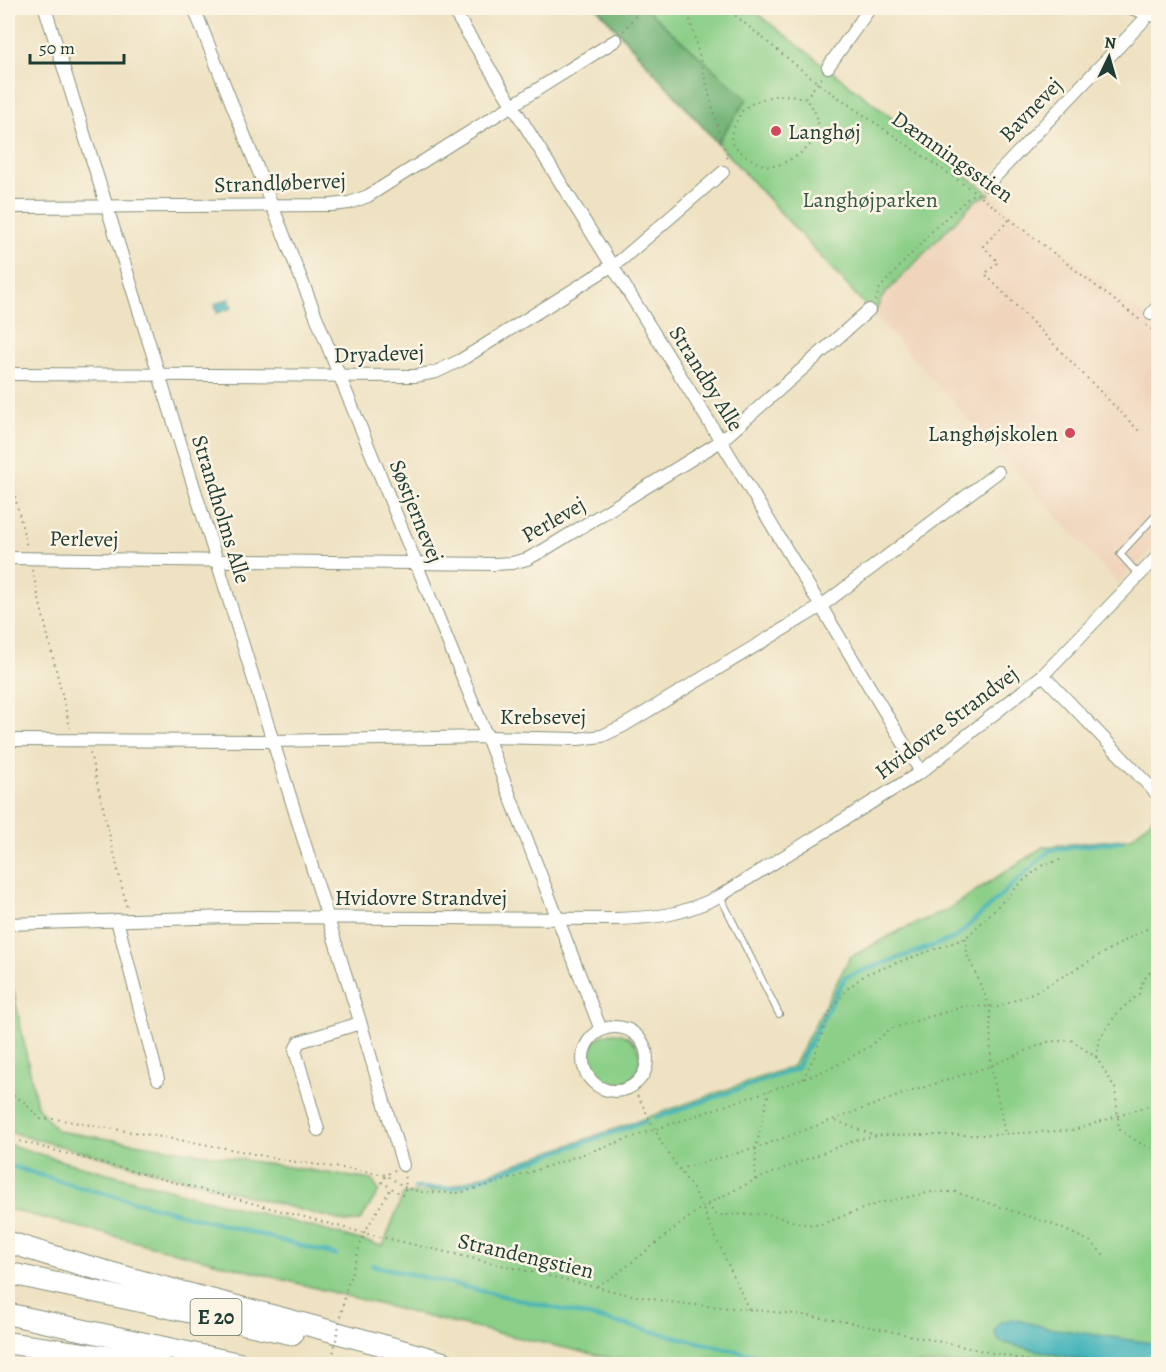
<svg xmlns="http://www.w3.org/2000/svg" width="1166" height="1372" viewBox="0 0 1166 1372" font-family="Alegreya,serif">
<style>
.built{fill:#f0d5bc}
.green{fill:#8bcf88;stroke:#55865e;stroke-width:1.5}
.forest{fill:#70b274;stroke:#487854;stroke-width:1.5}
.water{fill:#42b3b9;stroke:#307876;stroke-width:1.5}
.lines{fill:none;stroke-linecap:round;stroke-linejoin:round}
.stream{stroke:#42b3b9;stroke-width:4}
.service-casing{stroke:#86907b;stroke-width:8}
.minor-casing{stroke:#86907b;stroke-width:14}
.motorway-casing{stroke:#86907b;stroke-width:23}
.path{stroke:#86907b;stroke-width:2;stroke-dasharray:1.5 4.5;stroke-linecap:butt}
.service{stroke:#fff;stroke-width:6}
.minor{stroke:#fff;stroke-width:12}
.motorway{stroke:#fff;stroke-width:21}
.path-bridge{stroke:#86907b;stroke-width:2;stroke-dasharray:1.5 4.5;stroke-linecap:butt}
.poi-dot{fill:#d1495b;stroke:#fcf5e5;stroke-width:2}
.labels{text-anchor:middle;stroke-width:5;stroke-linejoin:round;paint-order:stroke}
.shield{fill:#fcf5e5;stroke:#617469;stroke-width:1.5}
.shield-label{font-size:21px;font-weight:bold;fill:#1f3d34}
.street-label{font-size:22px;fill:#1f3d34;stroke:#fcf5e5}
.poi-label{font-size:22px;fill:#1f3d34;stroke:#fcf5e5;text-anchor:start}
.park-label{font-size:22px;fill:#355a45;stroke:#fcf5e5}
</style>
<rect width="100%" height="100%" fill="#fcf5e5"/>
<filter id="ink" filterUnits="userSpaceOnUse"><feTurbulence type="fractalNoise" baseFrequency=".0167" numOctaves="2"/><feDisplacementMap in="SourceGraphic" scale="12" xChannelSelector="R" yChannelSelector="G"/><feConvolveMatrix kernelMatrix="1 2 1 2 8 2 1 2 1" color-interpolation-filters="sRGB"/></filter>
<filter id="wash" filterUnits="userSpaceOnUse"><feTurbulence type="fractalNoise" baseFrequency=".008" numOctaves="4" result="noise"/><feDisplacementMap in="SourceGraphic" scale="24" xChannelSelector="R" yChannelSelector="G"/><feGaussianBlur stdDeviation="1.35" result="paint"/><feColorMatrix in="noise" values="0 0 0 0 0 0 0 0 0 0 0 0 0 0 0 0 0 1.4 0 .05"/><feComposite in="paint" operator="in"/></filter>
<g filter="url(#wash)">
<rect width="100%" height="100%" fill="#eee2c2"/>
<polygon class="built" points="990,194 1158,325 1158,542 1118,584 874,315 883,296 976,200"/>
<g class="green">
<polygon points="597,8 750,8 990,194 976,200 883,296 874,315 717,143"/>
<polygon points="1158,813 1158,1364 637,1364 448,1322 8,1209 8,1144 62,1161 383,1246 403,1195 444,1189 793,1066 850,957 903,929 947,910 1043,847 1131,838"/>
<polygon points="8,965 37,1106 57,1131 372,1180 379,1191 360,1221 346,1222 8,1132"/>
<circle cx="614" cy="1059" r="26"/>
</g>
<polygon class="forest" points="598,8 645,8 747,99 717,143"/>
<g class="water">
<polygon points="229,299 232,308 217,313 215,304"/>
<polygon points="1013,1319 1049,1328 1158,1344 1158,1364 1098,1364 1000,1342 994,1332 1000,1322"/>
</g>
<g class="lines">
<g class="stream">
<polyline points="656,1118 796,1069 845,977 955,938 1050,850 1122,841"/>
<polyline points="8,1165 69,1184 336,1255"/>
<polyline points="415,1188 454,1188 646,1121"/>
<polyline points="372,1265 791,1364"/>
</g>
</g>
</g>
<g filter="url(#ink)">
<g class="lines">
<defs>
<g id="service">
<polyline points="1139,575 1120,554 1158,513"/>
<polyline points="720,896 779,1014"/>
</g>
<g id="minor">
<polyline points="45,8 359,1018 403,1165"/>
<polyline points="194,8 340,377 487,737 601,1030"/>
<polyline points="452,8 721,441 921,772"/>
<polyline points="1131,8 1158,17"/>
<polyline points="828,67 870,8"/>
<polyline points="987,185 1145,19 1148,8"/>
<polyline points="8,207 332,205 349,203 368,196 616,40"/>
<polyline points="1151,314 1158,306"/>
<polyline points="8,374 415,376 436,372 461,360 621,260 723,172"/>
<polyline points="8,558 494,564 512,563 527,559 544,550 721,441 869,310"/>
<polyline points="1043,675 1158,795"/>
<polyline points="8,740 272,741 487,737 578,739 602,736 623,726 820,607 998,472"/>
<polyline points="117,920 158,1079"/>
<path d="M8 924 229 917 616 919C661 917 679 916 720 896L921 772 1043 675 1158 556"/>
<circle cx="615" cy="1059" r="32"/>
<polyline points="318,1130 295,1050 299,1042 360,1023"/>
</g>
<g id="motorway">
<path d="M8 1242C153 1289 302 1320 448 1364"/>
<polyline points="8,1273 292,1334"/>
<polyline points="8,1314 241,1364"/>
<polyline points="8,1343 159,1364"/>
</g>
</defs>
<use href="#service" class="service-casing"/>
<use href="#minor" class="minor-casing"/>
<use href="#motorway" class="motorway-casing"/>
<g class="path">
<polyline points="687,8 722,144 729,156 725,159"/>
<polyline points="726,8 819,84 975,192 1140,320"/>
<polyline points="623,31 642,8"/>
<path d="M805 99C787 91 759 96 743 110 739 115 737 121 734 127 731 133 730 138 733 144 740 153 757 165 769 166 778 167 787 161 795 157 820 142 827 121 805 99L822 77"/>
<polyline points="1009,220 983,246 998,262 985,274 1141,433"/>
<polyline points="875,301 880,288 936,227 974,193"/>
<polyline points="1146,325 1158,335"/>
<polyline points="8,467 27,547"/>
<polyline points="32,570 70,728"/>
<polyline points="90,753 127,908"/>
<polyline points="966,938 967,954 990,1007 991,1066 1005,1134"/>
<polyline points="1096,1057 1100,1038 1117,1013 1139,994 1143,981 1158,961"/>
<polyline points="803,1079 814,1057 831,1010 847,989 866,974 966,938 1023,881 1043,865 1063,859"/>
<polyline points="629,1087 639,1098 662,1144 695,1192 749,1310"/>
<polyline points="8,1093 22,1100 40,1119 56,1119 220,1147 289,1161 364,1171 386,1175 406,1188 422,1192 459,1193 516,1177 803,1079 831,1068 869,1047 890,1029 965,1006 999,1007 1039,990 1140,932 1158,924"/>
<polyline points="836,1121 876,1136"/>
<polyline points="8,1138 364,1233 630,1295 676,1303 796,1314 847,1322 1045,1364"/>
<polygon points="403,1165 406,1188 402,1195 382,1182 386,1175"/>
<polyline points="679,1169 756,1148 906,1093 991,1066 1047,1042 1071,1040 1096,1057 1115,1088 1119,1129 1141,1144 1158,1151"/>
<polyline points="755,1180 756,1148 769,1091"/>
<polyline points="707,1205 717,1215 767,1214 803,1224 819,1225 879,1203 932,1192 955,1192 1052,1224 1091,1242 1104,1255"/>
<polyline points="597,1286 617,1274 702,1207 719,1198 755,1180 855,1140 883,1135 985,1135 1074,1130 1158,1103"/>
<polyline points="346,1290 364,1233 391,1188"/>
</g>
<use href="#service" class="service"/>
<use href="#minor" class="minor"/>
<use href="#motorway" class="motorway"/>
<polyline class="path-bridge" points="331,1364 346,1290"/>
</g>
</g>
<g class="poi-dot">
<circle cx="776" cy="131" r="6"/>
<circle cx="1070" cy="433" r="6"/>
</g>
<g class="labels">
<rect class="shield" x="190.5" y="1299" width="51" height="36" rx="4.5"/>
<g class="shield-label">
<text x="216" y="1324">E 20</text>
</g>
<g class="street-label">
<text transform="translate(1030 109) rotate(-46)" y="8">Bavnevej</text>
<text transform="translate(953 156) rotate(35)" y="8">Dæmningsstien</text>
<text transform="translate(280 182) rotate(-2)" y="8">Strandløbervej</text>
<text transform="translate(379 353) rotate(-2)" y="8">Dryadevej</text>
<text transform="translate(707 378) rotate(58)" y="8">Strandby Alle</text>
<text transform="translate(222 509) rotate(73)" y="8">Strandholms Alle</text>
<text transform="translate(417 511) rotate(68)" y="8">Søstjernevej</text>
<text transform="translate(553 519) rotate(-30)" y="8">Perlevej</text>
<text transform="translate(84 538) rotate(1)" y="8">Perlevej</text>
<text x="543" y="724">Krebsevej</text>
<text transform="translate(946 722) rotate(-37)" y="8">Hvidovre Strandvej</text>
<text x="421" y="905">Hvidovre Strandvej</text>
<text transform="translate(526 1255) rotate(13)" y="8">Strandengstien</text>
</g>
<g class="poi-label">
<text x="788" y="139">Langhøj</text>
<text x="1058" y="441" text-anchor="end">Langhøjskolen</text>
</g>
<g class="park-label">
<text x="870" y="207">Langhøjparken</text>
</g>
</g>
<rect width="1166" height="1372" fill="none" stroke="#fcf5e5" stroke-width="30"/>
<g transform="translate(1109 57) rotate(5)" stroke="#fcf5e5" stroke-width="4.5" paint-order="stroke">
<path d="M0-4.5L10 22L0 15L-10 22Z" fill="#1f3d34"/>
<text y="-9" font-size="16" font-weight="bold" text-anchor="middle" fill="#1f3d34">N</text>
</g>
<path d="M30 54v9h94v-9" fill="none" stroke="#1f3d34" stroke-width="3"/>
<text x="39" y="54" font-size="18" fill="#1f3d34" stroke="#fcf5e5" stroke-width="4.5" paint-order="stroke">50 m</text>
</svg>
